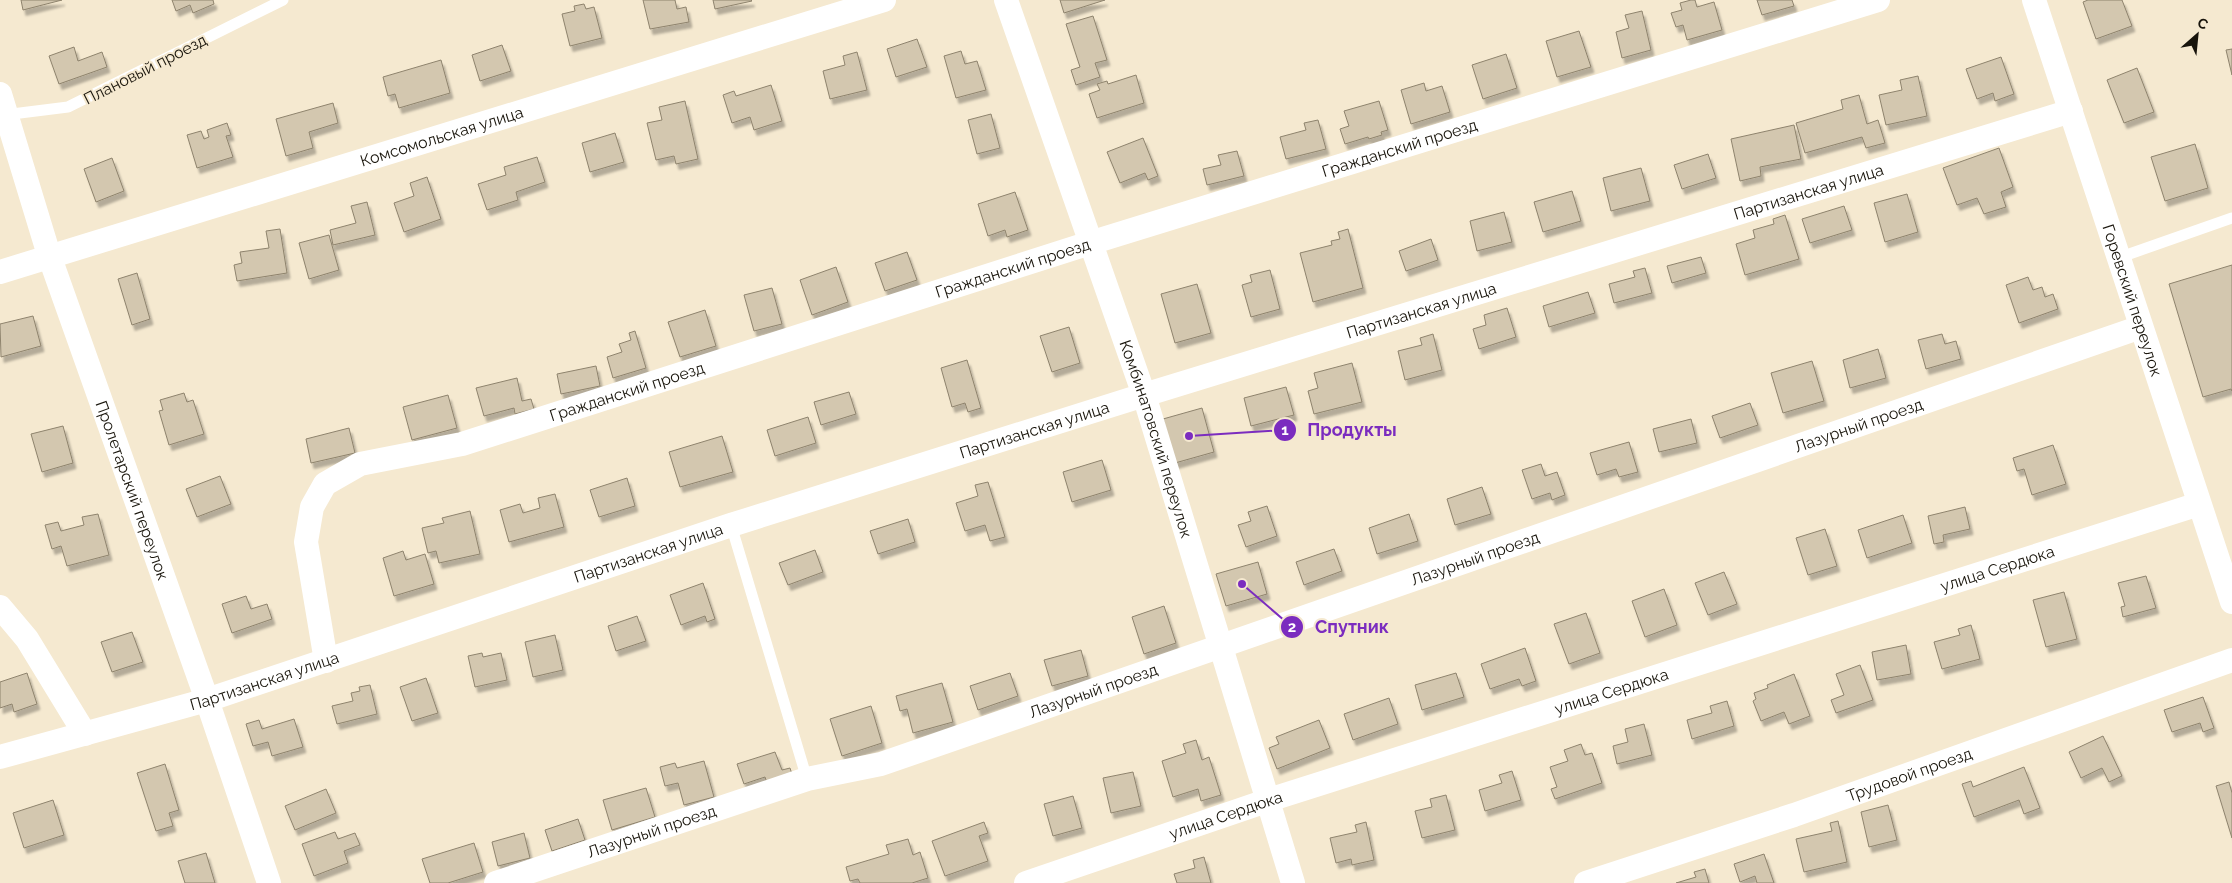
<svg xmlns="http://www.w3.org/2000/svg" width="2232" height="883" viewBox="0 0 2232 883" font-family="Raleway,sans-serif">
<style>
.building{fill:#d3c7af;stroke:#8e836d;filter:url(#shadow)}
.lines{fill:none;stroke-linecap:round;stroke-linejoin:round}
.lane{stroke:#fff;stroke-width:11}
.street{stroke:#fff;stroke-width:24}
.labels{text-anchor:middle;stroke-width:4;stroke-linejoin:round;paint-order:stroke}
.street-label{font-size:16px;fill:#18140b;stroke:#f5e9d0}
.leader{fill:none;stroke:#7b2cbf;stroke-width:2}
.callout-dot{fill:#7b2cbf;stroke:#f5e9d0;stroke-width:2}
.mark-label{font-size:15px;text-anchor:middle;font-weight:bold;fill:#fff}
.callout-label{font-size:18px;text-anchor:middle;font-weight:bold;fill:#7b2cbf;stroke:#f5e9d0;stroke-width:4;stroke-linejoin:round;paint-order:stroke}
</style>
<defs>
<filter id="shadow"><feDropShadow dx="3" dy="5.5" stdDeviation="1" flood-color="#0004"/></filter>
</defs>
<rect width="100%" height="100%" fill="#f5e9d0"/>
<g class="building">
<polygon points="21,0 62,0 23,10"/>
<polygon points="172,0 213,0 214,4 193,13 190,5 176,11"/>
<polygon points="643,0 675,0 677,9 686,7 689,22 650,29"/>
<polygon points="713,0 751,0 752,1 715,9"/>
<polygon points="1060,0 1105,0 1064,13"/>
<polygon points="1691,0 1695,0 1697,7 1714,2 1722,30 1687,40 1683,25 1676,27 1671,13 1682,10 1680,3"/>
<polygon points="1757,0 1792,0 1794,6 1762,15"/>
<polygon points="2088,0 2122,0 2132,26 2096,39 2083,2"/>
<polygon points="584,4 586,9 594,7 602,38 570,46 562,14 575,11 574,6"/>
<polygon points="1642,11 1651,50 1622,58 1616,32 1629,28 1625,15"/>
<polygon points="1093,16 1107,60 1095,63 1100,77 1076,85 1071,70 1080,67 1066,24"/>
<polygon points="1579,31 1591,67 1557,77 1546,41"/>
<polygon points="917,39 927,67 896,77 887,49"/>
<polygon points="502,45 511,71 480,81 472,55"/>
<polygon points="74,47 78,61 102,52 107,67 59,84 49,56"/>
<polygon points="2232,49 2232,75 2226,50"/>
<polygon points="961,51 965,64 977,61 986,90 956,98 944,56"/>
<polygon points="857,52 867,90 830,99 823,71 845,65 843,56"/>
<polygon points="1506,54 1517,88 1483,99 1472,65"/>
<polygon points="2001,57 2014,94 1995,101 1993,93 1977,99 1966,69"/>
<polygon points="441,60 450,93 399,108 395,94 388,96 383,77"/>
<polygon points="2137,68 2154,112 2124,123 2107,80"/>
<polygon points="1136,75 1144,103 1097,118 1089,94 1100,90 1097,84 1107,81 1108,84"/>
<polygon points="1918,76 1927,116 1886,125 1879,95 1902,90 1900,80"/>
<polygon points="1424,83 1426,91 1442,86 1450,112 1411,124 1401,90"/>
<polygon points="771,85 782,121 754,130 750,117 732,123 723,95 734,91 736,96"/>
<polygon points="1859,95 1867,124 1878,120 1885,143 1866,148 1862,137 1805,153 1796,123 1843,109 1841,100"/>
<polygon points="685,101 698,159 676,164 674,156 656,160 647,123 662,120 659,107"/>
<polygon points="1379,101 1388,130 1381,132 1382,135 1369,139 1368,137 1345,144 1340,129 1349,126 1344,111"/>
<polygon points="333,103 338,123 309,132 313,148 286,156 276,119"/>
<polygon points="991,114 1000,148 977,154 968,120"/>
<polygon points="1318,120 1326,149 1286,159 1280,137 1306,130 1304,123"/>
<polygon points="227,123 231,135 226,136 233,157 197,168 187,135 201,131 204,139 209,137 207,130"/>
<polygon points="1794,125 1801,159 1760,167 1761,176 1740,181 1731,139"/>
<polygon points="615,133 624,162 590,172 582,143"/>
<polygon points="1143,138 1158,176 1148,180 1145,173 1120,183 1107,152"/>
<polygon points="2195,144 2208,188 2165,201 2151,157"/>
<polygon points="1999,148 2013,187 2001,192 2006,207 1984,214 1977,198 1957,205 1943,168"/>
<polygon points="1237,151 1244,176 1207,185 1203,169 1221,165 1218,155"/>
<polygon points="1708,154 1716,178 1682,189 1674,165"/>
<polygon points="537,157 545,182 516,192 518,200 487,210 478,184 506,175 504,167"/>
<polygon points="112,158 124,191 96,202 84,169"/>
<polygon points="1641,168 1650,201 1611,211 1603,178"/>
<polygon points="427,177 441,219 404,232 394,203 414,196 410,183"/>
<polygon points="1572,191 1581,221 1543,232 1534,202"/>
<polygon points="1015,192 1028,230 1007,237 1005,230 988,236 978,204"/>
<polygon points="1907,194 1918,232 1885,242 1874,203"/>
<polygon points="367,202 375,235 333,245 330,230 356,223 351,206"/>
<polygon points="1844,206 1852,230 1810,243 1802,219"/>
<polygon points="1504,212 1512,242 1477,251 1470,221"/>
<polygon points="1785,215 1799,259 1745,275 1736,244 1755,238 1753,230 1774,224 1773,219"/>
<polygon points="280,229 287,273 237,281 234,265 242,263 240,252 269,248 266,231"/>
<polygon points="1348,229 1363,288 1313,302 1300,253 1332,245 1331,241 1340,239 1338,232"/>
<polygon points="329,235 339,270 309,279 299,243"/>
<polygon points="1431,239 1438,260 1406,271 1399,251"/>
<polygon points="907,252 917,280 885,291 875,263"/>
<polygon points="1701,257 1706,273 1672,283 1667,266"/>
<polygon points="2232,265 2232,391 2231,389 2203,397 2169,284"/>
<polygon points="836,267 848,302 812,315 800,280"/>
<polygon points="1645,268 1652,293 1614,303 1609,284 1635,277 1633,271"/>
<polygon points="1270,270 1280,309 1251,317 1242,285 1252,282 1250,275"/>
<polygon points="137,273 150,319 132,325 118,279"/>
<polygon points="2028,277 2033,290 2042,287 2045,297 2053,294 2058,309 2019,323 2006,285"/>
<polygon points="1197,284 1211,333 1175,343 1161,294"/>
<polygon points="772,288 782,324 754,331 744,295"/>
<polygon points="1588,292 1595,313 1549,327 1543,306"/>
<polygon points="1507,308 1516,337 1479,349 1473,329 1486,325 1484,315"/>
<polygon points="705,310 716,346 680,357 668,322"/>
<polygon points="33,316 41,346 1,357 0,324"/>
<polygon points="1069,327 1080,363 1052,372 1040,336"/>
<polygon points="635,331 646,368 613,378 607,357 622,352 619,344 631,340 629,333"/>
<polygon points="1433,334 1442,370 1405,380 1398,351 1422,345 1420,338"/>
<polygon points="1942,334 1945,344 1956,341 1961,359 1926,369 1918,340"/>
<polygon points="1878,349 1886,378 1850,388 1843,360"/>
<polygon points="967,360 981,408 968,412 965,403 952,407 941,368"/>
<polygon points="1812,361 1824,401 1783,413 1771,373"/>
<polygon points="1352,363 1362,402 1314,414 1308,391 1318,388 1314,373"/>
<polygon points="596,366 600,386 561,394 557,374"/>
<polygon points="517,378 522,401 531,399 534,409 515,414 514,408 484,416 476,388"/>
<polygon points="1286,387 1294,415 1251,426 1244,398"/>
<polygon points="849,392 856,414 821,425 814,402"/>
<polygon points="184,393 187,402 193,400 204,434 169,445 159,411 163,410 160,400"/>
<polygon points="448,395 457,428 412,440 403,407"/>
<polygon points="1750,403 1758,425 1720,438 1712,416"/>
<polygon points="1202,408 1214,452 1175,463 1163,419"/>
<polygon points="808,417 816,443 775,456 767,430"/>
<polygon points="1691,419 1697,443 1659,452 1653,429"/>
<polygon points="63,426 73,463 42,472 31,434"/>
<polygon points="349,428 355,453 311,463 306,439"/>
<polygon points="722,436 733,472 680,487 669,452"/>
<polygon points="1629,442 1638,472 1619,477 1616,469 1597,475 1590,453"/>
<polygon points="2053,445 2066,484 2032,495 2024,469 2017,471 2013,458"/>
<polygon points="1102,460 1111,490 1072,502 1063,472"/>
<polygon points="1541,464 1545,476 1557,472 1565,495 1552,500 1550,493 1532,499 1522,470"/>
<polygon points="220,476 231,504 197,517 186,489"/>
<polygon points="627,478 635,506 599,517 590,490"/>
<polygon points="988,482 1005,537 990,541 985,525 965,531 956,503 978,496 975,485"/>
<polygon points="1482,487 1491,514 1455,525 1447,499"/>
<polygon points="555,494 564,527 509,542 500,510 520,504 523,513 540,508 538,498"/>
<polygon points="1267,506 1277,536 1246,547 1238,525 1251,521 1248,512"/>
<polygon points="1965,507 1970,529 1943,535 1944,542 1934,544 1928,516"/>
<polygon points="470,511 480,554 439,563 436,551 428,553 422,528 444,523 442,518"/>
<polygon points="98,514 109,555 67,566 61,546 52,549 45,525 58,522 61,531 84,525 82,517"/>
<polygon points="1409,514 1418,541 1377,554 1369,528"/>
<polygon points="1903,515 1912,543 1867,558 1858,530"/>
<polygon points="908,519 915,542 878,554 870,531"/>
<polygon points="1825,529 1837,566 1808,575 1796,538"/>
<polygon points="1334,549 1342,571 1304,585 1296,562"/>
<polygon points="815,550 823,572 788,585 779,563"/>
<polygon points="403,551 406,560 425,554 434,584 394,596 383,558"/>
<polygon points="1258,562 1267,594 1226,606 1216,574"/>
<polygon points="1724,572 1737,604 1708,615 1695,583"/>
<polygon points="2146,576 2156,608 2123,617 2121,607 2125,606 2118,583"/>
<polygon points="703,583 715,619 707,622 705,616 681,625 670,595"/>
<polygon points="1664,589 1677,625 1645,637 1632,601"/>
<polygon points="2064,592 2077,639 2046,647 2033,600"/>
<polygon points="246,596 251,609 267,604 272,619 232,633 222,604"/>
<polygon points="1164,606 1176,643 1144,654 1132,617"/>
<polygon points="1586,613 1600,653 1569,664 1554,624"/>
<polygon points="637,616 646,641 616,651 608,626"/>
<polygon points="1971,625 1980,659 1942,669 1934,642 1960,635 1958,629"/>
<polygon points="132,632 143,662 112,672 101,642"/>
<polygon points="555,635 563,670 533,677 525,642"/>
<polygon points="1906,645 1911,674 1877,680 1872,652"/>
<polygon points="1525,648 1536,681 1522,686 1519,679 1490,689 1481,664"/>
<polygon points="1081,650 1088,676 1052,686 1044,660"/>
<polygon points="482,653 483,657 501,653 507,680 475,687 468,656"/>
<polygon points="1860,665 1873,700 1836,713 1831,700 1844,695 1836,674"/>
<polygon points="27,673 37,704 14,712 12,704 0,708 0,682"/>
<polygon points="1010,673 1018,696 978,710 970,686"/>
<polygon points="1456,673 1464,697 1422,710 1415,685"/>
<polygon points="1794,674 1810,716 1789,724 1784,712 1761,721 1753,701 1756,699 1754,693 1768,688 1767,685"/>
<polygon points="426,678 438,713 412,721 400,687"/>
<polygon points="942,683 953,722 913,733 907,709 900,711 896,696"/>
<polygon points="370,685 377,714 337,724 332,706 353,701 351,693 360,691 359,687"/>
<polygon points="2203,697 2214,728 2203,732 2200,723 2172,732 2164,710"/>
<polygon points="1389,698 1398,724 1353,740 1344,714"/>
<polygon points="1727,701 1734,726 1692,739 1687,720 1712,713 1710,706"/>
<polygon points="871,706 882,743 842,756 830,719"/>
<polygon points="294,719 303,747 272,756 268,742 253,746 246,724 259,720 262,729"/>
<polygon points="1319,720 1330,748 1277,769 1269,748 1279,744 1276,737"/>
<polygon points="1644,724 1652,755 1617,764 1613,746 1628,742 1625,729"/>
<polygon points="2103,736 2122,776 2109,782 2102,768 2081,778 2069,752"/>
<polygon points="1196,740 1202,760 1209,757 1221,795 1201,801 1198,789 1173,797 1162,761 1186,753 1183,744"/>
<polygon points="1581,744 1585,755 1592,753 1602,783 1555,799 1551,789 1557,787 1550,767 1568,761 1564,750"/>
<polygon points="775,752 782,770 790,768 792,774 767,783 765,777 744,784 737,764"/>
<polygon points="704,761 714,797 684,805 678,783 665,786 660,767 675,763 677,768"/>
<polygon points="165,764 179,810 169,813 173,826 156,831 137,773"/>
<polygon points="2024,767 2040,808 2024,814 2019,800 1974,817 1962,784 1971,781 1973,787"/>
<polygon points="1512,771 1521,800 1485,811 1479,790 1502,783 1499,775"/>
<polygon points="1133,772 1141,806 1111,813 1103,778"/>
<polygon points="2229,782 2232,793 2232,838 2216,786"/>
<polygon points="646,788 655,817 612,830 603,800"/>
<polygon points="326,789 336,813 295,830 285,806"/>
<polygon points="1446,795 1455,830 1422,838 1415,811 1432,807 1430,799"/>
<polygon points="1073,796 1082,828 1053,836 1044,804"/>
<polygon points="53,800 64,835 24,848 13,813"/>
<polygon points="1888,805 1897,840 1869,847 1861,812"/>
<polygon points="578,819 585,840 552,851 545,830"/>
<polygon points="1838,821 1847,862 1804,872 1796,839 1832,831 1830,823"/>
<polygon points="984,822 988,833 979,836 988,861 945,876 932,841"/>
<polygon points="1366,822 1374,860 1352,865 1351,859 1336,863 1330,838 1357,832 1355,825"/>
<polygon points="335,832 338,839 355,833 360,845 344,851 348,863 314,876 302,844"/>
<polygon points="524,833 530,858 498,866 492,842"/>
<polygon points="908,839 913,855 920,852 928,878 912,883 860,883 858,879 850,881 846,867 889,854 886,845"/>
<polygon points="474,843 483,872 448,883 430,883 422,859"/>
<polygon points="206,853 215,883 185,883 178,861"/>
<polygon points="1764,854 1774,883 1757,883 1755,876 1740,882 1734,864"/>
<polygon points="1204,857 1211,883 1177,883 1174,874 1195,868 1193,860"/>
<polygon points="1705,869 1709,883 1676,883 1696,877 1694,872"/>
</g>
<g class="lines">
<g class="lane">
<polyline points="4,115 68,107 283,0"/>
<polyline points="2118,258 2232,218"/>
<polyline points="731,525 807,779"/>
</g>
<g class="street">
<path id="s1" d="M1006 0 1144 395 1293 883"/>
<path id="s2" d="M2034 0 2232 602"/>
<path id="s3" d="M0 94 49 255 207 700 269 883"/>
<path id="s4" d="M0 272 884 0"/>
<polyline points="0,607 27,639 85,734"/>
<path id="s5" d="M326 661 306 542 312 507 325 484 360 464 462 444 1090 243 1878 0"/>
<path id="s6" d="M0 757 207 700 731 525 1144 395 2071 111"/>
<path id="s7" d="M496 883 807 779 881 764 2141 327"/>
<path id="s8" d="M1026 883 1269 800 2199 504"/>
<path id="s9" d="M1586 883 1794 815 2232 660"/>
</g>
</g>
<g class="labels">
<g class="street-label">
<text transform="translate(145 69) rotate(-27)" y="6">Плановый проезд</text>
<text dy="6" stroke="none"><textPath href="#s4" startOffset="462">Комсомольская улица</textPath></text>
<text dy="6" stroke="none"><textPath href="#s5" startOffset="1310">Гражданский проезд</textPath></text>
<text dy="6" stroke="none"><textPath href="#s6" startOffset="1895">Партизанская улица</textPath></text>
<text dy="6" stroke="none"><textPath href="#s5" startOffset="905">Гражданский проезд</textPath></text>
<text dy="6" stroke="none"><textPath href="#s2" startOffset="316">Горевский переулок</textPath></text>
<text dy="6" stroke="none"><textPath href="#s6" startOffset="1490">Партизанская улица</textPath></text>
<text dy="6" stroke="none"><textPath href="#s5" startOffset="500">Гражданский проезд</textPath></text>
<text dy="6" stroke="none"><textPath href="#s7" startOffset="1438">Лазурный проезд</textPath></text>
<text dy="6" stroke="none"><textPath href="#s6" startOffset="1085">Партизанская улица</textPath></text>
<text dy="6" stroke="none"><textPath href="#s1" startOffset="464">Комбинатовский переулок</textPath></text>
<text dy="6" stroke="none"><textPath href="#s3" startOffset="418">Пролетарский переулок</textPath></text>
<text dy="6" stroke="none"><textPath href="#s6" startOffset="680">Партизанская улица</textPath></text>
<text dy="6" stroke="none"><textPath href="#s7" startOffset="1032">Лазурный проезд</textPath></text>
<text dy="6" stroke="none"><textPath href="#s8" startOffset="1021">улица Сердюка</textPath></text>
<text dy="6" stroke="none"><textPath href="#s6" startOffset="275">Партизанская улица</textPath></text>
<text dy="6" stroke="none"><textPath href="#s7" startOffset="628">Лазурный проезд</textPath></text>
<text dy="6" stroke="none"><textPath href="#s8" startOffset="616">улица Сердюка</textPath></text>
<text dy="6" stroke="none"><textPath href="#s9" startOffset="341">Трудовой проезд</textPath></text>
<text dy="6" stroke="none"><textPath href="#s8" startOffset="211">улица Сердюка</textPath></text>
<text dy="6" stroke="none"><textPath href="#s7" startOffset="164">Лазурный проезд</textPath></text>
</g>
</g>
<path class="leader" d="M1189 436L1285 430M1242 584L1292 627"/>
<g class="callout-dot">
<circle cx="1189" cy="436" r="5"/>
<circle cx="1242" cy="584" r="5"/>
<circle cx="1285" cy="430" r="12"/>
<circle cx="1292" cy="627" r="12"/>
</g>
<g class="mark-label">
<text x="1285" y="435">1</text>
<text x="1292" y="632">2</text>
</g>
<g class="callout-label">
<text x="1352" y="436">Продукты</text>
<text x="1352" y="633">Спутник</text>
</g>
<g transform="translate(2197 35) rotate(27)" stroke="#f5e9d0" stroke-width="4" paint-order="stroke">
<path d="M0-4L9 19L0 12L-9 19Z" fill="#18140b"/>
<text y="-8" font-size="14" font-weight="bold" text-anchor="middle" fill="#18140b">С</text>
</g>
</svg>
